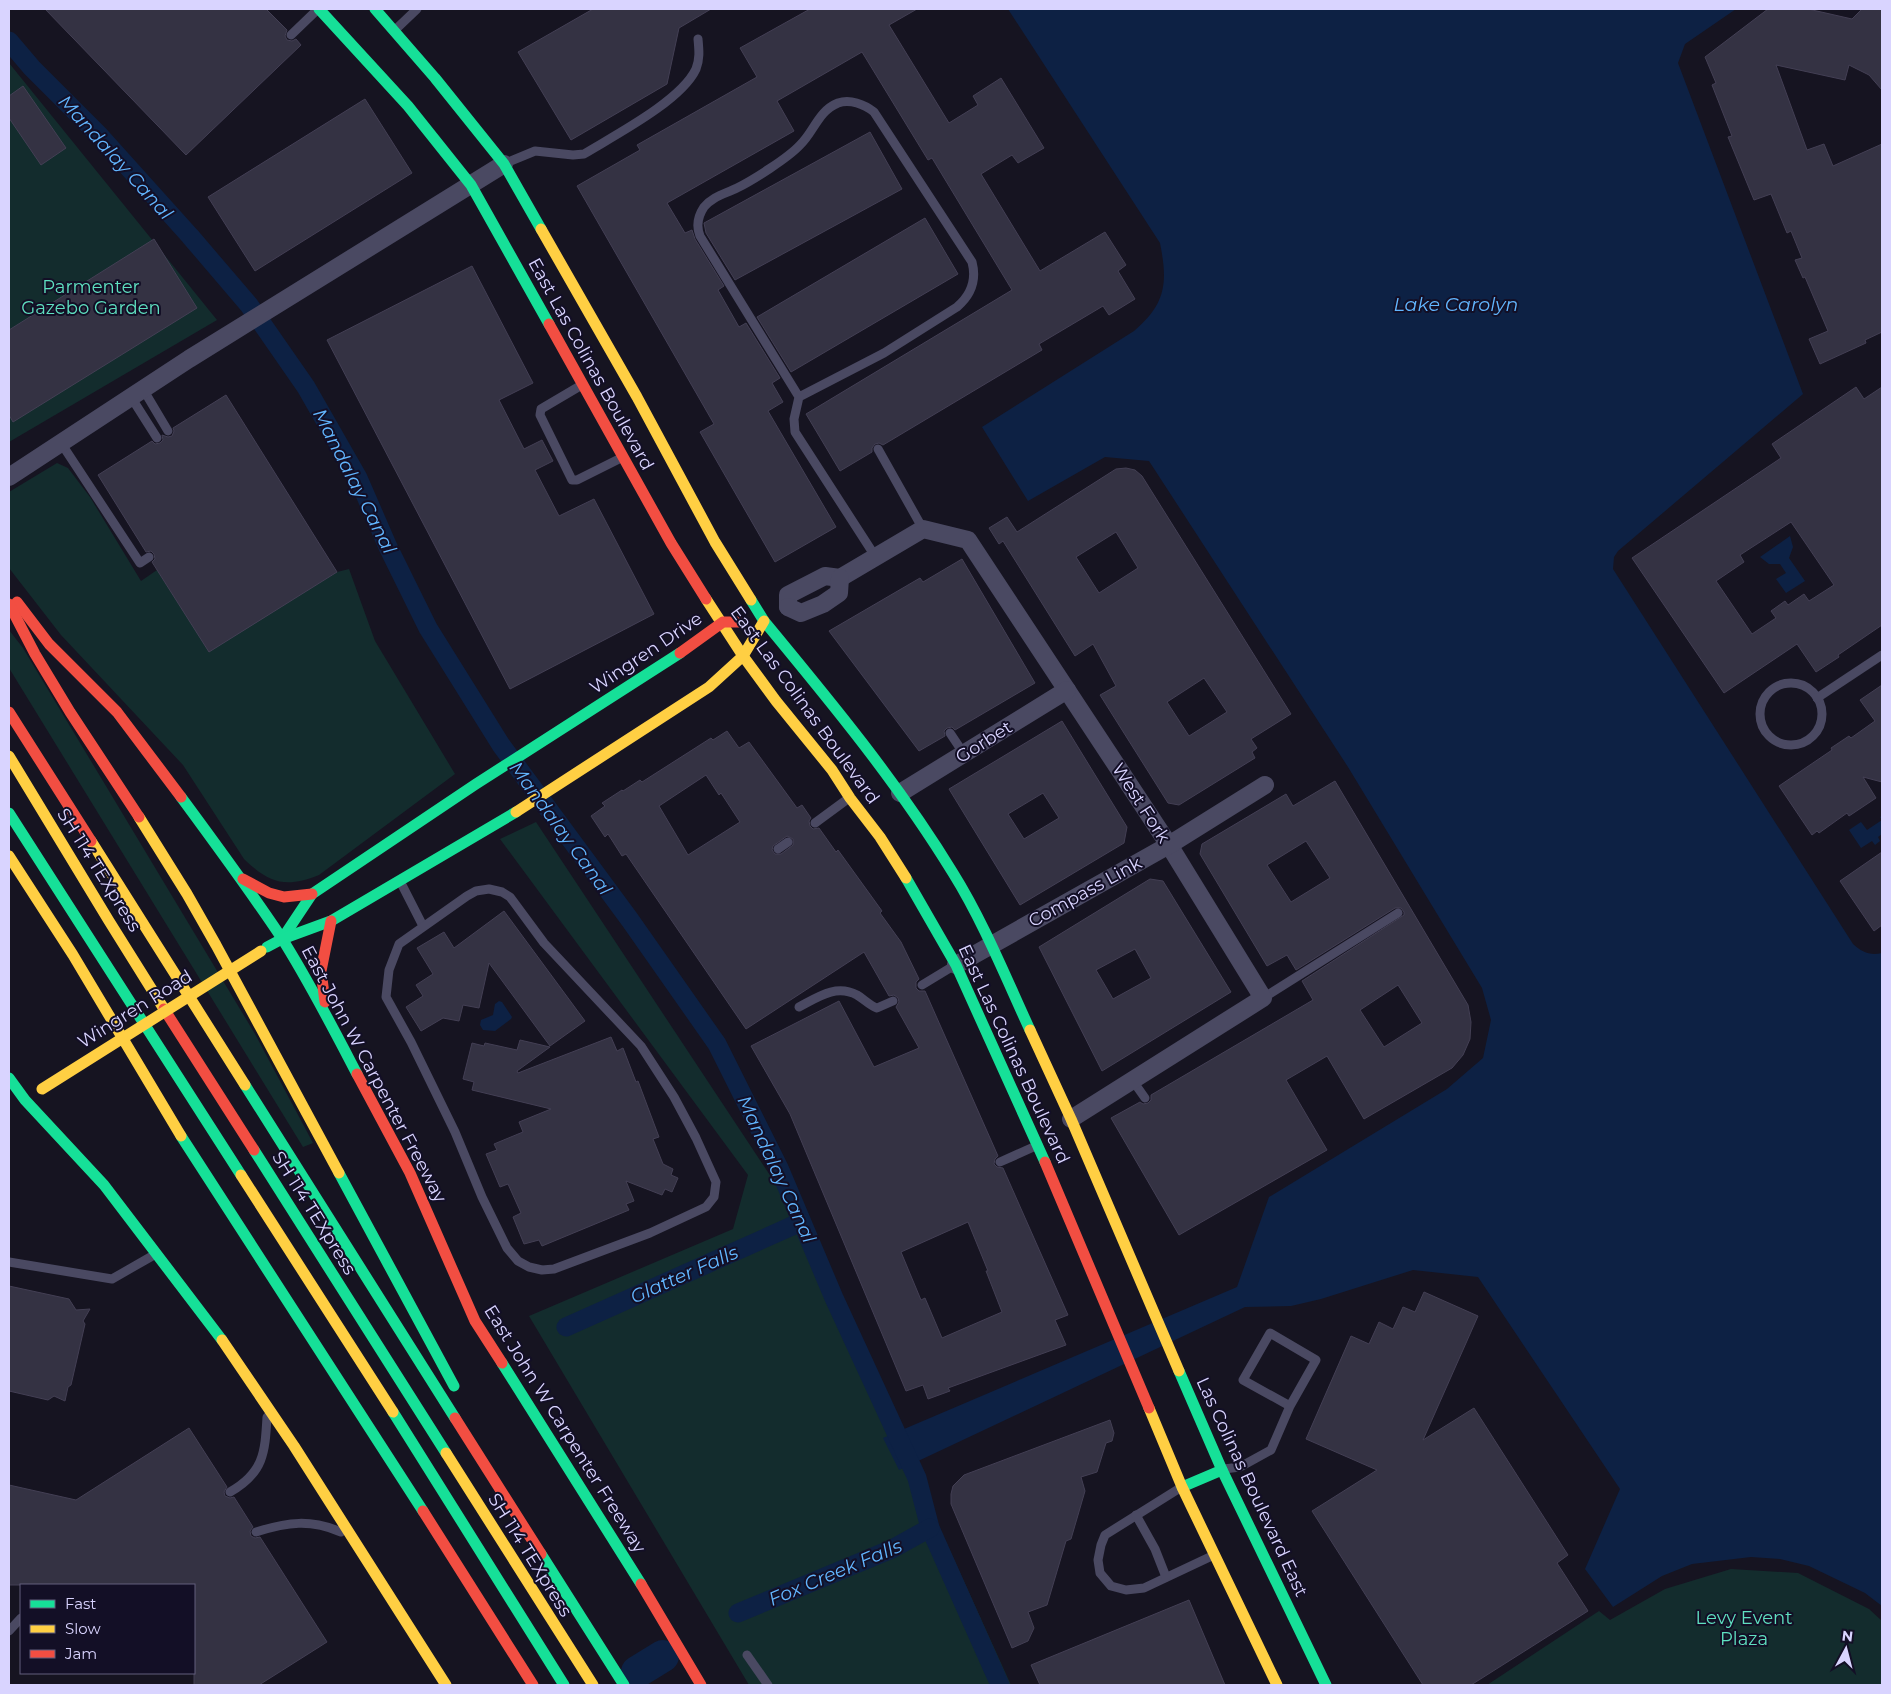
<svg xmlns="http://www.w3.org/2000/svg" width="1891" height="1694" viewBox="0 0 1891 1694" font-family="Montserrat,sans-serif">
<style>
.green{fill:#132c2d}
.water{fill:#0d2144}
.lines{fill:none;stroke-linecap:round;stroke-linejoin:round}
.canal{stroke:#0d2144;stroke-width:19}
.river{stroke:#0d2144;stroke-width:32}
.building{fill:#343243;stroke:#433f54;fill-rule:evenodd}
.lane{stroke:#4a4962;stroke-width:9}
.street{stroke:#4a4962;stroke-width:18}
.fast{stroke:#16e098;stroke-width:11}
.slow{stroke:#ffcf43;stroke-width:11}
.jam{stroke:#f24e42;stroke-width:11}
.slow-bridge{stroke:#ffcf43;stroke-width:11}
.labels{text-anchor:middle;stroke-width:4;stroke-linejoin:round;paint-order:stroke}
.park-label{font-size:18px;fill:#5fe0c0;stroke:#130f26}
.street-label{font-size:18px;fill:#d9d4ff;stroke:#130f26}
.water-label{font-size:19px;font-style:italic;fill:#62b6ff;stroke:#130f26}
</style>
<rect width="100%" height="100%" fill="#161421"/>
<g class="green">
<polygon points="9,63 217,320 9,442"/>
<path d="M57 463 68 468 90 497 141 581 157 570 209 651 337 572 349 569 375 641 455 774 319 875C286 888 270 884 244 859L183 765 61 635 9 568V492Z"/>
<polygon points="9,630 23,648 255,1034 313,1143 303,1147 9,668"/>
<polygon points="536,822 801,1222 1011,1685 749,1685 529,1316 733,1229 748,1175 500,839"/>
<polygon points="1731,1569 1798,1573 1869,1609 1882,1621 1882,1685 1487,1685 1599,1611 1610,1620 1665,1589"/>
</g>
<g class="water">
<path d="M1008 9H1736L1685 44 1678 63 1803 394 1618 551 1614 557 1613 569 1853 944C1862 952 1870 956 1882 953V1606L1865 1593 1809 1566 1780 1559 1751 1557 1692 1564 1662 1576 1613 1607 1585 1569 1620 1489 1478 1277 1413 1270 1321 1299 1291 1306 1245 1307 899 1470 883 1438 1237 1287 1269 1197 1447 1089 1483 1058 1491 1020 1482 988 1348 767 1149 461 1105 457 1028 501 982 427 1134 331C1166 304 1168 283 1160 243Z"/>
<polygon points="1790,536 1793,547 1789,558 1805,581 1786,593 1776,579 1786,573 1780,564 1769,564 1760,557"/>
<polygon points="1882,816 1882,834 1878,837 1880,841 1875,845 1872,841 1861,848 1849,830 1861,822 1867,830 1882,820 1880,817"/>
<polygon points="499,1001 502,1002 512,1017 511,1019 495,1031 483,1030 480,1025 481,1020 493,1015 495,1004"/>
</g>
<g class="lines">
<g class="canal">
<polyline points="9,41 32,68 100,136 190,236 249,305 306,387 358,478 388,547 428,628 501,745 630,920 717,1044 779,1168 834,1298 917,1478 930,1528 1000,1685"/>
<polyline points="566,1327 801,1222"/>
<polyline points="738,1613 892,1549 930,1528"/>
</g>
<polyline class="river" points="637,1672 663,1656"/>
</g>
<g class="building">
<polygon points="45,9 266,9 287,30 285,36 287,40 292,41 296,39 301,45 186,155"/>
<polygon points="593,9 711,9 679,28 667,84 571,140 518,52"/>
<polygon points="810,9 917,9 889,25 949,123 978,105 973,96 1001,78 1044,148 1018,163 1012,155 981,174 1040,271 1105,232 1126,265 1118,271 1135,299 1109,315 1103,306 1039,344 1042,350 883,445 879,443 875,444 872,448 872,452 840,471 806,414 1012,290 932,158 928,160 862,52 777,101 794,131 667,203 685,233 692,230 695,239 724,286 718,290 739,327 746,323 780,378 772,383 783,402 768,411 836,527 775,562 700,432 714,424 577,186 640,150 637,145 757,77 740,48"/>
<polygon points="1768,9 1808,9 1852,19 1862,9 1882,9 1882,90 1869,75 1849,65 1845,80 1776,65 1807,150 1824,144 1833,166 1882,144 1882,332 1865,340 1866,343 1820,364 1809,339 1828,331 1805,277 1803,278 1795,260 1802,258 1791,231 1787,233 1771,194 1754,200 1728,137 1732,136 1712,85 1716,83 1705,57"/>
<polygon points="23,86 66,148 41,165 9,118 9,96"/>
<polygon points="365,99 412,173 255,271 208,197"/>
<polygon points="870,132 902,189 735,280 706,233 704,223"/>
<polygon points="925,218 958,274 791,372 757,317"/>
<polygon points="154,239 197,308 13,422 9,415 9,330"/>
<polygon points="472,266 533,383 499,400 524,449 542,440 553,461 535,470 559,516 594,499 654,614 510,689 327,340"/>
<path d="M1856 387 1864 399 1882 387V625L1838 655 1839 657 1816 672 1797 644 1724 693 1632 558 1781 458 1772 444ZM1791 522 1834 585 1809 601 1804 594 1788 605 1785 601 1771 611 1776 618 1752 634 1716 581 1744 562 1740 555Z"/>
<polygon points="226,395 337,572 209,652 152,562 155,559 154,554 151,551 146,552 98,475 152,441 155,444 160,443 163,440 162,435 168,437 172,436 174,431 173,428"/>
<path d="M1126 468 1135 470 1142 476 1291 714 1251 739 1257 748 1252 752 1255 758 1179 805 1168 803 1100 695 1116 686 1093 644 1075 656 1003 541 999 544 989 528 1007 517 1017 532 1116 469ZM1116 532 1138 568 1099 593 1076 557ZM1204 678 1227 712 1189 736 1167 702Z"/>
<polygon points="962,559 1035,683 955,730 952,727 947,728 944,731 945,736 919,751 829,631 920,578 923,582"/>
<polygon points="1882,685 1882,782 1863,777 1876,798 1849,816 1847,813 1819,833 1817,831 1812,835 1779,786 1832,750 1831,748 1849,736 1851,738 1875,721 1860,700"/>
<path d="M1062 721 1127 827 1124 843 1020 905 949 789ZM1043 793 1059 818 1024 839 1008 814Z"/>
<path d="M727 731 739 748 749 742 797 808 802 805 811 818 809 821 810 826 813 829 819 828 836 852 838 850 882 911 880 913 901 942 919 979 916 982V988L919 991H925L998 1156 995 1159 994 1164 997 1167 1003 1168 1068 1315 1055 1320 1066 1345 948 1388 950 1391 928 1399 923 1385 906 1391 790 1114 751 1046 839 1001 874 1067 919 1048 896 1007 899 1002 898 998 894 995 889 996 864 952 746 1029 626 854 622 856 608 834 605 837 591 816 605 806 602 803 622 790 623 791 640 780 642 782 711 738 713 740ZM706 775 719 795 721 793 740 822 688 855 659 806ZM787 836 793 839V845L781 854H775L772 850 773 846ZM968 1222 988 1271H986L1002 1312 942 1338 925 1298 921 1300 901 1252Z"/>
<path d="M1335 781 1468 1005 1471 1022 1470 1039 1463 1055 1452 1068 1364 1119 1327 1056 1286 1080 1327 1150 1179 1235 1111 1118 1140 1102 1143 1104 1148 1103 1151 1100V1095L1313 1000 1302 981 1404 915V912L1401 908H1395L1296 970 1287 955 1267 966 1200 854 1202 844 1286 794 1293 806ZM1306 841 1330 878 1291 902 1267 865ZM1398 985 1422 1023 1384 1047 1360 1010Z"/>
<polygon points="1882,852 1882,925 1874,931 1840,881"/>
<path d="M1150 879 1163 881 1231 992 1102 1071 1039 947ZM1135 949 1151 978 1113 999 1096 970Z"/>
<polygon points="504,911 585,1021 550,1046 489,963 479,1008 463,1005 459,1021 443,1018 421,1031 406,1007 423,996 416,985 433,974 417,948 444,932 454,948"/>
<polygon points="611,1037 617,1051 623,1048 636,1082 638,1081 659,1137 653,1139 663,1164 673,1169 671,1175 678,1178 672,1192 665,1189 662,1195 626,1181 634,1201 626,1204 629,1210 542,1246 539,1240 524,1244 513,1217 521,1213 508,1184 500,1187 486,1154 497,1150 494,1144 523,1132 519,1122 551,1109 472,1090 474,1082 463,1079 472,1043 484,1046 485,1043 517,1050 520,1040 550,1047 517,1071 518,1073"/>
<polygon points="9,1286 69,1299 76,1310 90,1309 83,1321 85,1324 71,1385 68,1387 65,1401 54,1396 48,1400 9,1391"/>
<polygon points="1424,1292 1478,1316 1423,1440 1474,1408 1568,1555 1557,1563 1588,1611 1471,1685 1423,1685 1312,1511 1377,1470 1306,1439 1351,1336 1369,1344 1379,1322 1393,1329 1403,1307 1415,1312"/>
<polygon points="1110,1420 1114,1433 1112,1441 1106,1443 1097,1472 1081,1477 1085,1491 1071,1539 1066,1541 1047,1605 1028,1612 1034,1628 1028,1641 1012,1648 951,1504 951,1494 953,1486 964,1475"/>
<polygon points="189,1428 227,1487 224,1492 225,1496 230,1498 234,1497 253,1527 250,1531 251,1536 255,1538 260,1537 327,1642 259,1685 194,1685 194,1585 9,1585 9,1485 76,1500"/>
<polygon points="1189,1600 1225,1685 1040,1685 1031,1665"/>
</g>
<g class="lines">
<g class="lane">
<polyline points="395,30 417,9"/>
<polyline points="291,35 318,9"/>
<path d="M506 163 535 151 573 155 584 154C615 135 681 101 696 69 700 59 699 50 698 39"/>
<polyline points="580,386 541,409 540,415 572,480 577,480 623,457"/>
<polyline points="143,389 168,431"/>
<polyline points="131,397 157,438"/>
<path d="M799 397 884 353 957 307C971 295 977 281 972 262L874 112C864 104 850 99 838 103 818 111 814 132 800 145 788 158 753 180 737 188 725 194 713 196 704 207 698 216 696 226 700 236L799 397 794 419 795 432 875 556"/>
<polyline points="61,443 140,563 149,557"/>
<polyline points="878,449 923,529"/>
<circle cx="1791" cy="714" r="31"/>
<polyline points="1817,698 1882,655"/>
<polyline points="950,733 964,754"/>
<polyline points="815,823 849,798"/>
<polyline points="778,849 788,842"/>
<polyline points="401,883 423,926"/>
<polygon points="489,889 502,892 510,897 544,943 641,1046 674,1097 696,1138 716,1182 714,1197 706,1207 650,1233 554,1269 542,1270 529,1267 518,1261 507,1248 482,1197 455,1132 411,1042 386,997 389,970 399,944 467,896 476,891"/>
<polyline points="922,985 955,965"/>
<polyline points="1263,998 1398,913"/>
<path d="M799 1007C818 997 836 984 857 995 864 999 869 1005 877 1008L893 1001"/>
<polyline points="1133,1081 1145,1098"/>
<polyline points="1000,1162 1038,1145"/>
<polyline points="9,1262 112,1279 154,1255"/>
<polyline points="1224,1469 1240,1467 1271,1450 1290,1406 1316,1360 1270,1333 1243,1380 1290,1406"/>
<polyline points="1180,1488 1105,1535 1101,1545 1098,1560 1100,1573 1111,1586 1126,1590 1144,1588 1214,1555"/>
<path d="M230 1492C264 1473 265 1452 267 1417"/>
<polyline points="1136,1515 1155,1549 1166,1577"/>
<path d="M256 1532C288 1522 310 1519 341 1532"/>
<polyline points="9,1631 21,1618"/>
<polyline points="747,1655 768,1685"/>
</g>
<g class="street">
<polyline points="9,477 189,359 504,164"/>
<polyline points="788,607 788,595 825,576 840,578 923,529 968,540 1169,845 1263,998 1071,1119"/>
<polyline points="788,607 801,613 823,604 839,593 840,578"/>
<polyline points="900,793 1067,690"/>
<polyline points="956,965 1169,845 1265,785"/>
</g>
<g class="fast">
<polyline points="319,9 408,106 471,185 549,324"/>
<polyline points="375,9 435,78 504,164 541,229"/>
<path d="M751 600 764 621C831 702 898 783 953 873 983 921 1006 978 1030 1030"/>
<path d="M181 797C215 843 249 889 281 937 309 981 333 1028 357 1074"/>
<polyline points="9,813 241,1175"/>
<polyline points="906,878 956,965 1045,1162"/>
<polyline points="282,939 312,894 476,784 680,653"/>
<polyline points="267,947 282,939 331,921 516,812"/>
<polyline points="9,1078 25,1100 104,1185 222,1340"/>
<polyline points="245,1085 455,1418"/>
<polyline points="181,1136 423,1511"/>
<polyline points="254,1150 446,1453"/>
<polyline points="339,1173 454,1386"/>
<polyline points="502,1363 641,1584"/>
<polyline points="1179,1371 1222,1470 1326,1685"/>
<polyline points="393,1412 564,1685"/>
<polyline points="1182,1487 1222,1470"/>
<polyline points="541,1554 624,1685"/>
</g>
<g class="slow">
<polyline points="541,229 637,397 715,542 751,600"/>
<polyline points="706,599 743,656 776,701 832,770 850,798 880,837 906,878"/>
<polyline points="9,756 109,921 164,1009"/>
<polyline points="516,812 709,687 743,656 764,621"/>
<polyline points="139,817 187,894 216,945 339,1173"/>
<polyline points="91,841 245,1085"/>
<polyline points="9,856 73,955 181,1136"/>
<polyline points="1030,1030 1071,1119 1179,1371"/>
<polyline points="241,1175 393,1412"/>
<polyline points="222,1340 294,1446 446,1685"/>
<polyline points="1149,1408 1182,1487 1277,1685"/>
<polyline points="446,1453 593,1685"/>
</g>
<g class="jam">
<polyline points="549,324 671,543 706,599"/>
<polyline points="17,602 49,644 117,712 181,797"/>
<polyline points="9,604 35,654 70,712 139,817"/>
<polyline points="680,653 723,622 739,622"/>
<polyline points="9,712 91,841"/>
<polyline points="243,879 269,893 284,897 312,894"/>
<polyline points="325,1002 321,971 331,921"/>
<polyline points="164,1009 254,1150"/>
<polyline points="357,1074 410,1173 475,1321 502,1363"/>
<polyline points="1045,1162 1149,1408"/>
<polyline points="455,1418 541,1554"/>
<polyline points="423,1511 533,1685"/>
<polyline points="641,1584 701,1685"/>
</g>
<polyline class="slow-bridge" points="42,1089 261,951"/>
</g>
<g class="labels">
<g class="park-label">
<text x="91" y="293">Parmenter<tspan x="91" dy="21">Gazebo Garden</tspan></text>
<text x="1744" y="1624">Levy Event<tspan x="1744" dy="21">Plaza</tspan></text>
</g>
<g class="street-label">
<text transform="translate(591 364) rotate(61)" y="6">East Las Colinas Boulevard</text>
<text transform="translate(646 653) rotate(-34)" y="6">Wingren Drive</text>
<text transform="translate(805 705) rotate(54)" y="6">East Las Colinas Boulevard</text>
<text transform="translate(984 742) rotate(-32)" y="6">Gorbet</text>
<text transform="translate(1141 803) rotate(57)" y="6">West Fork</text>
<text transform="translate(99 870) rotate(58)" y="6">SH 114 TEXpress</text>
<text transform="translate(1085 892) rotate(-29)" y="6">Compass Link</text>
<text transform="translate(135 1009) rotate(-32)" y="6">Wingren Road</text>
<text transform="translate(1014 1054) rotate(65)" y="6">East Las Colinas Boulevard</text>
<text transform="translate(374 1074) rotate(62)" y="6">East John W Carpenter Freeway</text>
<text transform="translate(314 1213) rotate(58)" y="6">SH 114 TEXpress</text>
<text transform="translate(565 1429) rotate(58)" y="6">East John W Carpenter Freeway</text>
<text transform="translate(1252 1487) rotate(65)" y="6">Las Colinas Boulevard East</text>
<text transform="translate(530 1555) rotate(58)" y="6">SH 114 TEXpress</text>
</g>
<g class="water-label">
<text transform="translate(116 157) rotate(48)" y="7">Mandalay Canal</text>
<text x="1456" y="311">Lake Carolyn</text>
<text transform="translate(355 481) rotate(63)" y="7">Mandalay Canal</text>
<text transform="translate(561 828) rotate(54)" y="7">Mandalay Canal</text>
<text transform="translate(777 1169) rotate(65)" y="7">Mandalay Canal</text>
<text transform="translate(684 1274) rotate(-24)" y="7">Glatter Falls</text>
<text transform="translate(835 1572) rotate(-23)" y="7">Fox Creek Falls</text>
</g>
</g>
<rect width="1891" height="1694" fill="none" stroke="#d9d4ff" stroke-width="20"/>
<rect x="20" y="1584" width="175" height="90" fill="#130f26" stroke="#625e7d"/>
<rect x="30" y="1600" width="25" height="8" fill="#16e098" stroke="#625e7d"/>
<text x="65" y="1609" font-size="15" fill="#d9d4ff">Fast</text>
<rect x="30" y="1625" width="25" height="8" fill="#ffcf43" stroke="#625e7d"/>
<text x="65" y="1634" font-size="15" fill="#d9d4ff">Slow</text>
<rect x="30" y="1650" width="25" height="8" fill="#f24e42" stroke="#625e7d"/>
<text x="65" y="1659" font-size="15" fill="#d9d4ff">Jam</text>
<g transform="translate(1846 1649) rotate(7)" stroke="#130f26" stroke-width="4" paint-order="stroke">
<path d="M0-4L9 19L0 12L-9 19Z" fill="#d9d4ff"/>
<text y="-8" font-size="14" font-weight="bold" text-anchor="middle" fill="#d9d4ff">N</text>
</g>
</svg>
